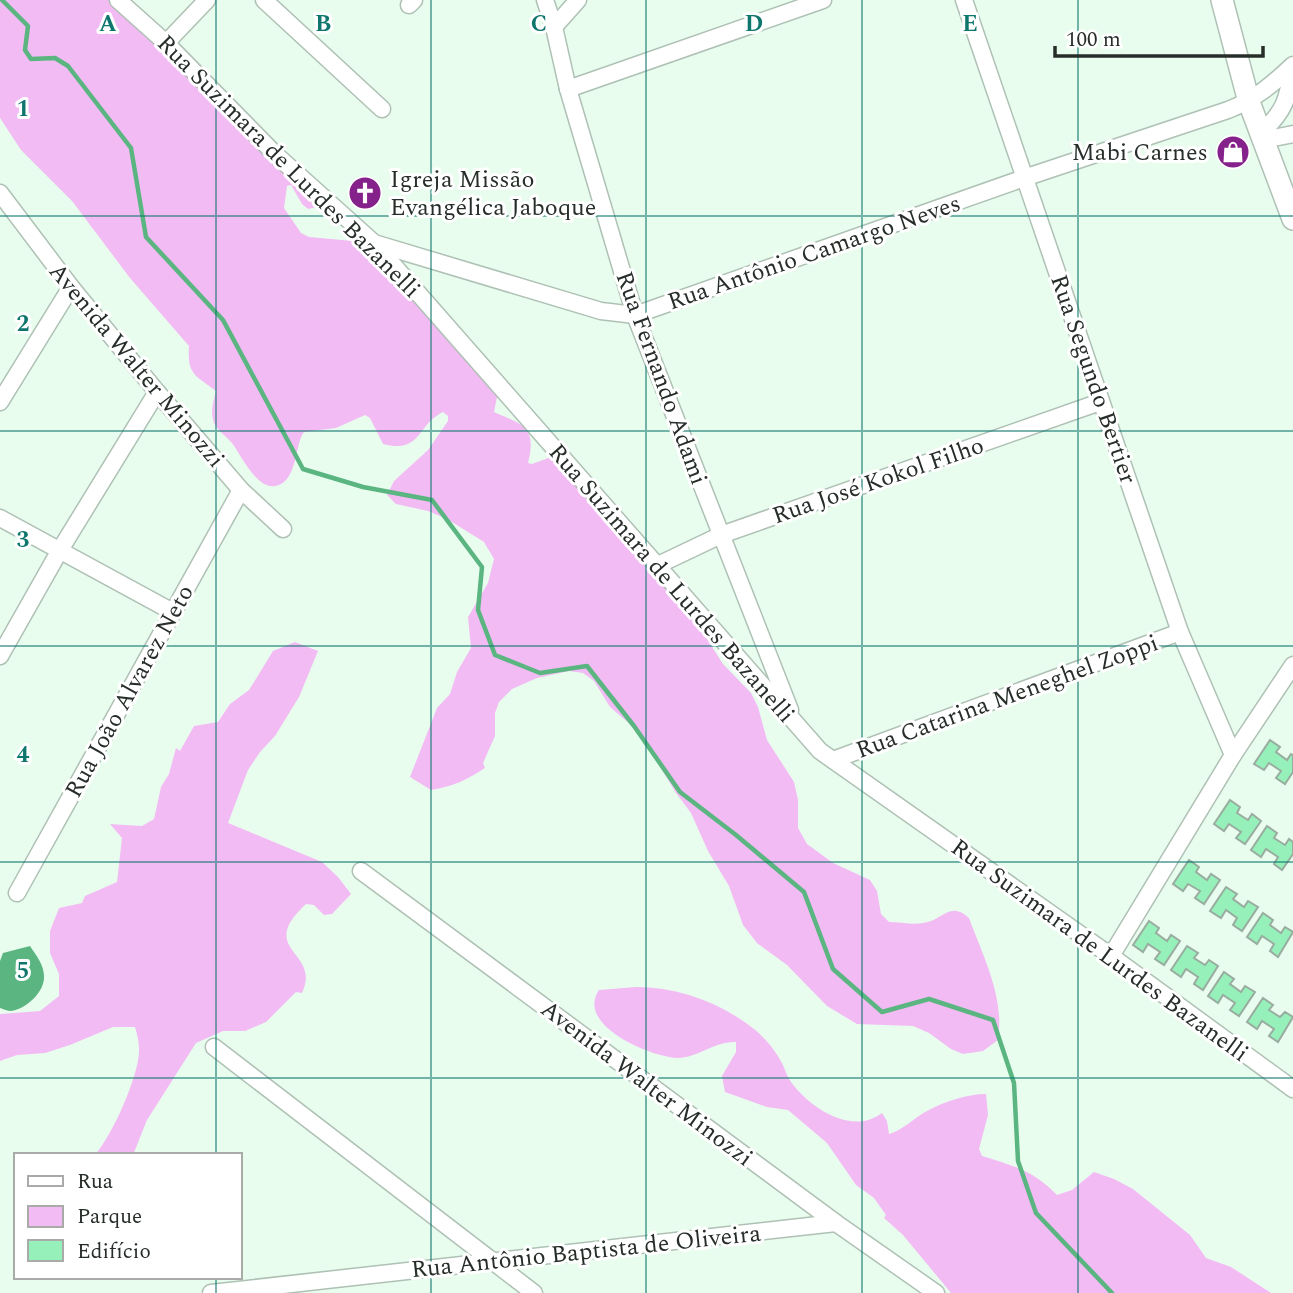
<svg xmlns="http://www.w3.org/2000/svg" width="1293" height="1293" viewBox="0 0 1293 1293" font-family="Spectral,serif">
<style>
.green{fill:#f2bbf3}
.water{fill:#5ab581}
.lines{fill:none;stroke-linecap:round;stroke-linejoin:round}
.stream{stroke:#5ab581;stroke-width:4.5}
.building{fill:#95f1b9;stroke:#99aca0;stroke-width:2}
.minor-casing{stroke:#aec1b4;stroke-width:19}
.tertiary-casing{stroke:#aec1b4;stroke-width:24}
.minor{stroke:#fff;stroke-width:16}
.tertiary{stroke:#fff;stroke-width:21}
.grid{fill:none;stroke:#0f766e;stroke-width:2;stroke-opacity:0.55}
.labels{text-anchor:middle;stroke-width:6;stroke-linejoin:round;paint-order:stroke}
.poi-label{font-size:24px;fill:#272e29;stroke:#fff;text-anchor:end}
.street-label{font-size:24px;fill:#272e29;stroke:#fff}
.grid-label{font-size:23px;text-anchor:middle;font-weight:bold;fill:#0f766e;stroke:#fff;stroke-width:6;stroke-linejoin:round;paint-order:stroke}
</style>
<rect width="100%" height="100%" fill="#e9fdef"/>
<g class="green">
<path d="M0 0H116L327 205 308 209 302 204 291 185 287 186 284 208 301 233 309 237 353 241 377 258 394 284 418 291 496 389 497 397 494 412C524 425 537 427 528 463L532 464 551 457 566 466 674 597 707 639 723 664 751 693 758 707 767 740 794 782 798 800V828L807 844 833 863 870 880 877 891 881 914 889 922C900 922 912 925 923 923 943 921 949 900 969 918 983 956 1005 998 998 1040L983 1051 963 1054 951 1049 929 1033 913 1026 857 1024 827 1006 787 965 757 943 743 925 729 886 708 851 691 813 676 793 639 732 610 707 594 681 583 673 569 671 537 678 512 689 499 702 495 713V736L483 763 485 768C465 781 454 786 431 790L410 777 437 708 450 694 457 672 471 648 468 617 488 583 494 559 484 542 447 519 428 511 396 504 387 495 394 481 428 450 448 421V416L443 412C416 425 422 454 383 444L370 418 365 415 336 428 304 432C296 441 297 476 281 484 259 496 242 456 232 443 226 436 218 431 214 423 210 411 213 403 216 391 195 375 187 375 189 346L130 278 72 201 21 150 0 118Z"/>
<path d="M295 642 318 651 299 697 275 736 260 752 248 770 228 823 322 862 338 877 351 894 332 914 324 915 314 905 306 904C255 951 322 951 302 993L296 992 266 1022 245 1031H223L196 1043 147 1120 133 1155H95C112 1136 140 1074 139 1049 139 1042 137 1034 135 1027H113L70 1045 45 1053 17 1055 0 1061V1014L40 1011 59 996V974L50 953V931L59 908 82 903 85 896 117 882 122 838 110 824 142 826 154 819 161 787 169 774 176 748 180 751 194 726 218 722 230 704 249 690 273 651Z"/>
<path d="M636 987C674 987 714 1000 746 1023 759 1032 771 1044 779 1058 784 1065 786 1075 791 1082 810 1108 852 1136 882 1113L887 1121 889 1134C903 1130 914 1118 927 1111 943 1102 967 1094 986 1094L988 1115 979 1149 982 1156C1014 1166 1034 1171 1057 1195L1072 1190 1094 1172 1114 1179 1133 1189 1190 1235 1206 1258 1231 1267 1271 1293H951L903 1235 884 1218 886 1215 874 1198 856 1185 827 1143 788 1110 767 1107 725 1092 722 1076 736 1052V1042C715 1041 697 1058 678 1058 650 1057 575 1025 599 990Z"/>
</g>
<path class="water" d="M30 946C36 955 44 965 44 976 45 992 26 1009 11 1011 7 1011 4 1009 0 1008V961L3 953Z"/>
<g class="lines">
<polyline class="stream" points="2,0 28,26 25,50 31,59 55,58 68,66 131,148 146,237 223,320 303,469 363,487 432,500 482,567 478,610 495,655 540,673 587,666 634,726 680,792 736,835 804,892 833,969 882,1012 929,999 993,1020 1014,1083 1018,1161 1036,1213 1112,1293"/>
</g>
<g class="building">
<polygon points="1270,740 1280,747 1276,752 1287,760 1291,754 1293,755 1293,772 1285,784 1276,778 1281,771 1269,763 1264,770 1254,764"/>
<polygon points="1230,800 1240,807 1237,813 1248,820 1252,814 1261,821 1245,844 1236,838 1241,832 1229,824 1224,831 1214,824"/>
<polygon points="1267,826 1277,833 1274,838 1285,845 1289,839 1293,842 1293,854 1282,870 1274,864 1278,857 1266,849 1261,857 1251,850"/>
<polygon points="1189,860 1199,867 1196,872 1207,880 1211,874 1220,880 1204,904 1195,898 1200,891 1188,884 1183,891 1173,884"/>
<polygon points="1226,887 1237,894 1233,899 1244,907 1248,901 1258,907 1242,931 1233,925 1237,918 1226,910 1221,918 1210,911"/>
<polygon points="1263,913 1273,920 1270,925 1281,933 1285,927 1293,932 1278,957 1270,951 1274,944 1262,936 1257,944 1247,937"/>
<polygon points="1149,921 1159,928 1156,933 1167,941 1171,935 1180,941 1164,965 1155,959 1160,952 1148,944 1143,952 1133,945"/>
<polygon points="1187,946 1198,953 1194,958 1205,965 1209,960 1218,966 1203,990 1194,984 1198,977 1186,969 1181,977 1171,970"/>
<polygon points="1224,972 1234,979 1230,984 1241,992 1245,986 1255,992 1239,1016 1230,1010 1235,1003 1223,995 1218,1003 1208,996"/>
<polygon points="1263,998 1273,1005 1269,1010 1280,1017 1285,1012 1293,1017 1278,1042 1269,1036 1274,1029 1262,1021 1257,1029 1247,1022"/>
</g>
<g class="lines">
<defs>
<g id="minor">
<polyline points="118,0 166,43 275,154 374,243 820,751 1111,956 1293,1089"/>
<polyline points="264,0 382,109"/>
<polyline points="545,0 554,27 568,89 635,315 790,710"/>
<polyline points="964,0 1180,632 1233,755"/>
<polyline points="409,5 414,0"/>
<polyline points="554,27 578,0"/>
<polyline points="166,43 207,0"/>
<polyline points="568,89 823,0"/>
<path d="M1261 133C1285 111 1287 100 1293 68"/>
<polyline points="1263,140 1293,134"/>
<polyline points="0,193 71,287 157,392 241,490 283,529"/>
<path d="M374 243 601 311 635 315 1027 177 1228 110C1254 100 1273 84 1293 65"/>
<polyline points="0,402 71,287"/>
<polyline points="0,518 173,612"/>
<polyline points="658,565 721,535 1100,402"/>
<polyline points="0,656 60,550 157,392"/>
<polyline points="833,760 1180,632"/>
<polyline points="361,871 836,1223 936,1293"/>
<polyline points="17,893 241,490"/>
<polyline points="1111,956 1233,755 1293,665"/>
<polyline points="214,1047 534,1293"/>
<polyline points="211,1293 836,1223"/>
</g>
<polyline id="tertiary" points="1222,0 1249,102 1293,219"/>
</defs>
<use href="#minor" class="minor-casing"/>
<use href="#tertiary" class="tertiary-casing"/>
<use href="#minor" class="minor"/>
<use href="#tertiary" class="tertiary"/>
</g>
<path class="grid" d="M216 0V1155M431 0V1293M646 0V1293M862 0V1293M1078 0V1293M0 216H1293M0 431H1293M0 646H1293M0 862H1293M0 1078H1293M216 1277V1293"/>
<defs>
<symbol id="shop-disc" viewBox="-11 -11 22 22"><circle r="9.5" fill="#85218a" stroke="#fff"/><path d="M-5-2.5h2.3a2.7 3.5 0 0 1 5.4 0H5L5.5 6h-11ZM-1.5-2.5h3a1.5 2.3 0 0 0-3 0Z" fill="#fff"/></symbol>
<symbol id="church-disc" viewBox="-11 -11 22 22"><circle r="9.5" fill="#85218a" stroke="#fff"/><path d="M-1.2-6h2.4v3.5h3.3v2.4h-3.3V6h-2.4V-.1h-3.3v-2.4h3.3Z" fill="#fff"/></symbol>
</defs>
<g fill-rule="evenodd">
<use href="#shop-disc" x="1214" y="133" width="38" height="38"/>
<use href="#church-disc" x="346" y="174" width="38" height="38"/>
</g>
<g class="labels">
<g class="poi-label">
<text x="1208" y="160">Mabi Carnes</text>
<text x="390" y="187" text-anchor="start">Igreja Missão<tspan x="390" dy="28">Evangélica Jaboque</tspan></text>
</g>
<g class="street-label">
<text transform="translate(289 166) rotate(45)" y="8">Rua Suzimara de Lurdes Bazanelli</text>
<text transform="translate(814 252) rotate(-19)" y="8">Rua Antônio Camargo Neves</text>
<text transform="translate(137 365) rotate(50)" y="8">Avenida Walter Minozzi</text>
<text transform="translate(662 378) rotate(70)" y="8">Rua Fernando Adami</text>
<text transform="translate(1094 379) rotate(71)" y="8">Rua Segundo Bertier</text>
<text transform="translate(878 480) rotate(-19)" y="8">Rua José Kokol Filho</text>
<text transform="translate(672 583) rotate(49)" y="8">Rua Suzimara de Lurdes Bazanelli</text>
<text transform="translate(129 691) rotate(-61)" y="8">Rua João Alvarez Neto</text>
<text transform="translate(1007 696) rotate(-20)" y="8">Rua Catarina Meneghel Zoppi</text>
<text transform="translate(1100 950) rotate(36)" y="8">Rua Suzimara de Lurdes Bazanelli</text>
<text transform="translate(647 1083) rotate(37)" y="8">Avenida Walter Minozzi</text>
<text transform="translate(586 1251) rotate(-6)" y="8">Rua Antônio Baptista de Oliveira</text>
</g>
</g>
<g class="grid-label">
<text x="108" y="31">A</text>
<text x="323" y="31">B</text>
<text x="539" y="31">C</text>
<text x="754" y="31">D</text>
<text x="970" y="31">E</text>
<text x="23" y="116">1</text>
<text x="23" y="331">2</text>
<text x="23" y="547">3</text>
<text x="23" y="762">4</text>
<text x="23" y="978">5</text>
</g>
<rect x="14" y="1153" width="228" height="126" fill="#ffffff" stroke="#a9aba9" stroke-width="2"/>
<rect x="28" y="1176" width="35" height="10" fill="#ffffff" stroke="#a9aba9" stroke-width="2"/>
<text x="77" y="1188" font-size="21" fill="#272e29">Rua</text>
<rect x="28" y="1206" width="35" height="21" fill="#f2bbf3" stroke="#a9aba9" stroke-width="2"/>
<text x="77" y="1223" font-size="21" fill="#272e29">Parque</text>
<rect x="28" y="1240" width="35" height="21" fill="#95f1b9" stroke="#a9aba9" stroke-width="2"/>
<text x="77" y="1258" font-size="21" fill="#272e29">Edifício</text>
<path d="M1055 46v10h208v-10" fill="none" stroke="#272e29" stroke-width="3.5"/>
<text x="1066" y="46" font-size="21" fill="#272e29" stroke="#ffffff" stroke-width="5" paint-order="stroke">100 m</text>
</svg>
